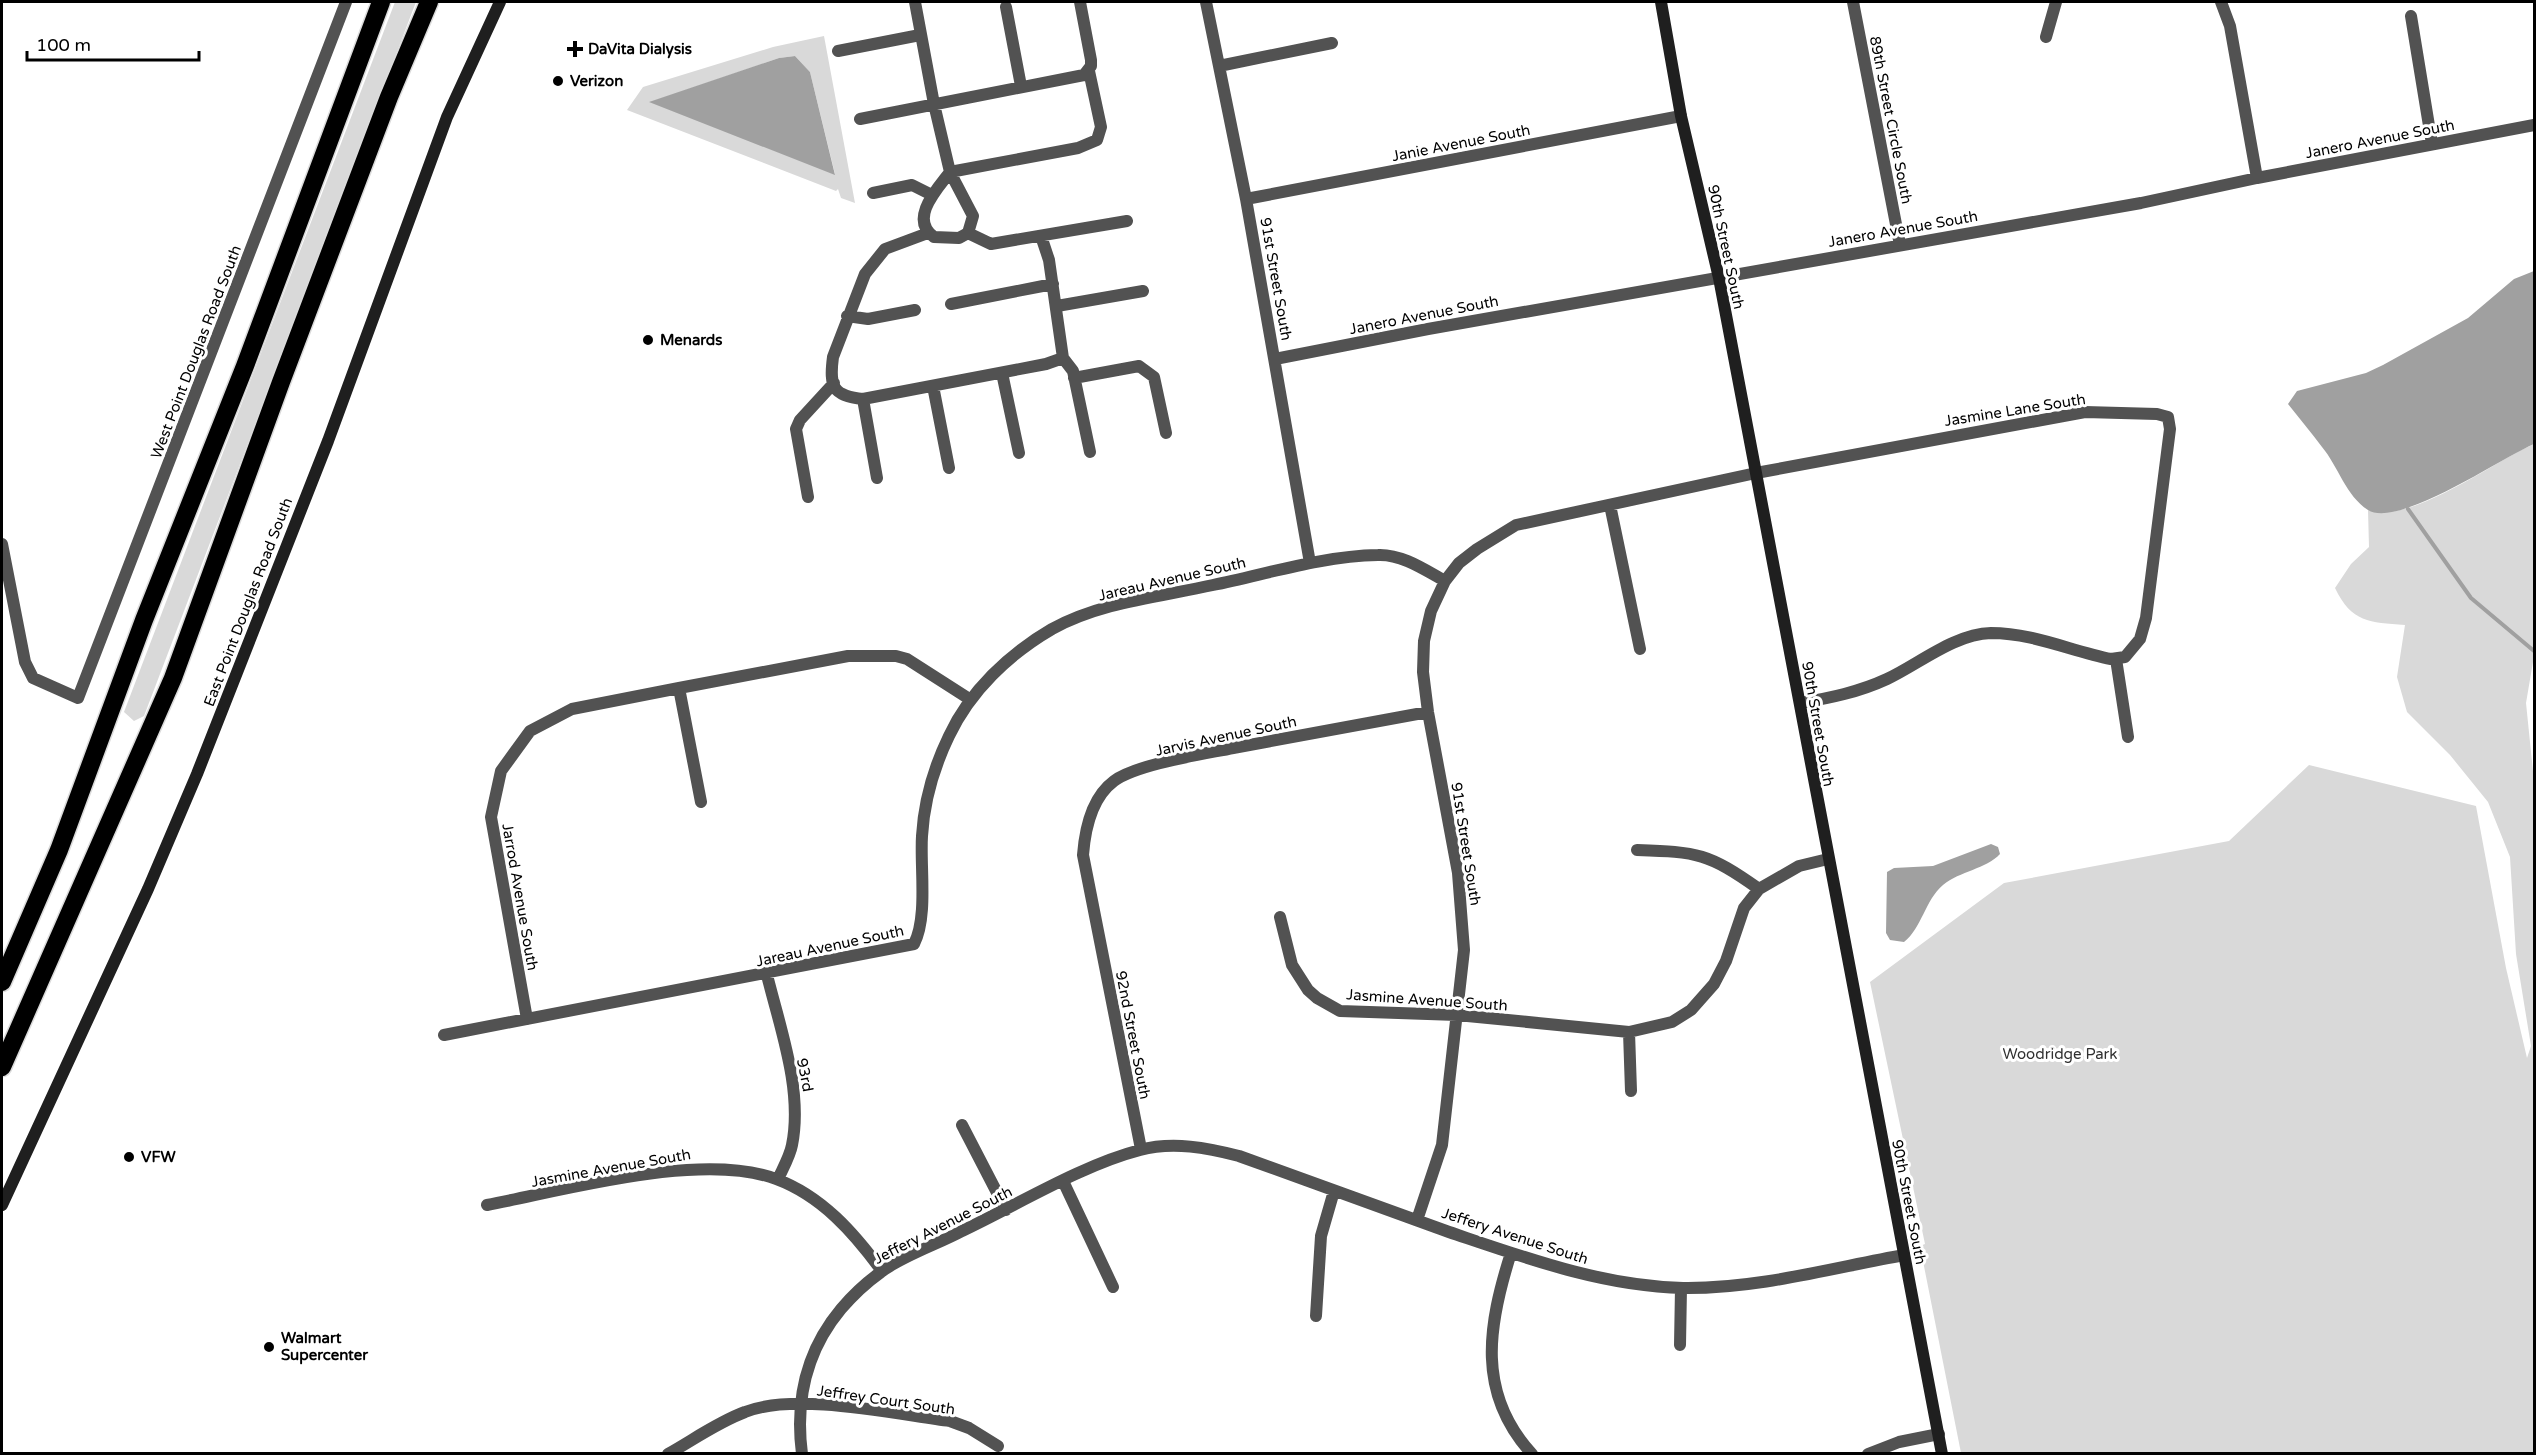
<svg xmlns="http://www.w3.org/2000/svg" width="2536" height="1455" viewBox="0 0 2536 1455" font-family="'Varela Round',sans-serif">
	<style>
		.green { fill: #d9d9d9; fill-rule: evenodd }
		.water { fill: #a0a0a0 }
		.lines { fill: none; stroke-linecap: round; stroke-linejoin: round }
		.stream { stroke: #a0a0a0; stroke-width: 4 }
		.highway-casing { stroke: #dbdbdb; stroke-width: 21 }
		.street { stroke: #525252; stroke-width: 12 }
		.secondary { stroke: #1f1f1f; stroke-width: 12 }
		.highway { stroke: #000; stroke-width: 18 }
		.poi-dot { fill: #000; stroke: #fff; stroke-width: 2 }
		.labels { text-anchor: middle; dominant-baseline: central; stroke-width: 6; stroke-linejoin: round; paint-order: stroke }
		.poi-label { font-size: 15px; font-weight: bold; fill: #000; stroke: #fff; text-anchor: start }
		.street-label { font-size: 15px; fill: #000; stroke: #fff }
		.park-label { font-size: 15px; fill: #303030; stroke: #fff }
	</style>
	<rect width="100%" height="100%" fill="#fff"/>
	<path class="green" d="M395 2H416L144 716 134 721 124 712Z
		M824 36 855 203 841 198 838 189 836 191 627 110 643 87 773 47ZM795 56 810 72 835 174 651 102 779 58Z
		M2534 444V656L2526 703 2534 781V1453H1961L1920 1246 1925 1244 1870 982 2004 883 2229 841 2309 765 2476 806 2506 968 2527 1058 2531 1046 2516 954 2510 857 2488 802 2450 755 2407 712 2397 677 2405 625C2369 622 2352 623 2335 588L2351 564 2369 547 2368 510C2411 525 2492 462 2534 444Z"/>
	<path class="water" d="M795 56 810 72 835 175 649 102 779 58Z
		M2534 271V444C2501 458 2398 529 2368 510 2346 496 2338 466 2322 447 2311 432 2299 418 2288 404L2297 391 2366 373 2383 365 2468 318 2514 279Z
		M1991 844 1998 847 2000 854C1986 869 1960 871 1943 885 1925 900 1922 928 1904 942L1890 940 1886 933 1887 872 1894 868 1933 866Z"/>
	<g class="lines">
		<path class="stream" d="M2408 509 2471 598 2534 651"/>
		<defs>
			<path id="highway" d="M2 982 59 850 144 620 245 366 381 2
				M2 1067 173 678 281 382 389 97 429 2"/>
		</defs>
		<use href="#highway" class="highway-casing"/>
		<path class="street" d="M915 2 934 104 950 172 973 216 968 233 959 238 934 237C908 219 938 188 950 172L1078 148 1097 140 1101 127 1089 71
			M1206 2 1246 199 1310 563
			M1853 2 1900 245
			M2221 2 2230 26 2257 178
			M1006 7 1021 86
			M2411 16 2432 144
			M2046 37 2056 2
			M838 51 920 35
			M1219 66 1332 43
			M860 119 1084 75 1091 66V60L1080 2
			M873 193 912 185 932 195
			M1246 199 1681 116
			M928 233 885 249 865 274 833 357C829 387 833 396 863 399L1046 364 1063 358
			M968 233 991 244 1127 221
			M1041 236 1049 260 1063 358 1073 371 1090 452
			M951 304 1053 284
			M1057 306 1143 291
			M847 316 868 319 915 310
			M1275 359 1428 329 2141 203 2257 178 2534 125
			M1002 373 1019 453
			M1074 378 1139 366 1154 377 1166 433
			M933 386 949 468
			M863 399 877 478
			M808 497 796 429 800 420 834 383
			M1610 505 1640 649
			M2 544 25 662 33 678 78 698 346 2
			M2116 659 2128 737
			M679 688 701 802
			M1637 850C1698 852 1708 853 1759 889
			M1280 917 1292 965 1308 990 1317 998 1340 1011 1457 1015 1629 1032 1672 1022 1691 1010 1714 984 1726 961 1744 908 1759 889 1799 866 1828 859
			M767 975C780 1028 803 1090 792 1145 790 1156 783 1168 778 1179
			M527 1019 491 817 501 771 530 731 572 709 679 688 848 656H896L907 659 971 700
			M1629 1032 1631 1091
			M444 1035 914 944C928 917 920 867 922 836 924 802 934 767 949 736 970 691 1009 654 1052 629 1101 602 1159 597 1213 585 1267 574 1322 556 1378 555 1402 554 1425 570 1445 581
			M962 1125 1006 1210
			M1141 1149 1083 855C1085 829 1091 798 1114 781 1137 764 1204 754 1233 748 1298 736 1363 724 1428 712
			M1063 1181 1113 1287
			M487 1205C566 1190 702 1151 776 1179 822 1196 854 1233 882 1271
			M1417 1220 1442 1145 1464 950 1458 873 1428 712 1423 672 1424 641 1431 611 1445 581 1459 563 1477 549 1516 525 1756 473 2085 412 2157 414 2168 417 2170 429 2146 618 2140 639 2125 657 2111 659C2071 651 2033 633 1991 633 1954 634 1919 664 1887 679 1859 692 1830 698 1800 703
			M1511 1253C1488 1325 1476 1393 1532 1454
			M1316 1316 1321 1236 1334 1191
			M1680 1345 1681 1288
			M668 1454C693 1440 718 1422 745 1412 795 1392 895 1414 950 1421L969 1428 998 1446
			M802 1454C795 1400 806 1351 841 1309 852 1296 867 1282 881 1272 902 1256 938 1244 962 1231 1017 1205 1082 1165 1140 1150 1173 1141 1208 1148 1239 1156 1309 1182 1379 1207 1449 1232 1526 1258 1602 1286 1683 1288 1757 1289 1832 1268 1904 1255
			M1868 1454 1899 1442 1939 1434"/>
		<path class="secondary" d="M1661 2 1681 116 1719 278 1942 1454
			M2 1205 148 889 197 774 328 441 447 117 500 2"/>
		<use href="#highway" class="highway"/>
	</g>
	<g class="poi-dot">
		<path d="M572 40h6v6h6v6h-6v6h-6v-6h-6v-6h6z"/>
		<circle cx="558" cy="81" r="6"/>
		<circle cx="648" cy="340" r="6"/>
		<circle cx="129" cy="1157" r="6"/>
		<circle cx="269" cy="1347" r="6"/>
	</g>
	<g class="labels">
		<g class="poi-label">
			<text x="588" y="49">DaVita Dialysis</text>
			<text x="570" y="81">Verizon</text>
			<text x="660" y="340">Menards</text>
			<text x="141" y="1157">VFW</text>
			<text x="281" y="1338">Walmart<tspan x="281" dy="17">Supercenter</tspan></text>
		</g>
		<g class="street-label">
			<text transform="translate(1891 120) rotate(79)">89th Street Circle South</text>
			<text transform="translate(2380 139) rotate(-11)">Janero Avenue South</text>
			<text transform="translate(1461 143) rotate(-11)">Janie Avenue South</text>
			<text transform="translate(1903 229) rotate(-10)">Janero Avenue South</text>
			<text transform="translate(1726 247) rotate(78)">90th Street South</text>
			<text transform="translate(1276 279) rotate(80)">91st Street South</text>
			<text transform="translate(1424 315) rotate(-11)">Janero Avenue South</text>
			<text transform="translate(196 352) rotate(-69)">West Point Douglas Road South</text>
			<text transform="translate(2015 410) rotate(-9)">Jasmine Lane South</text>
			<text transform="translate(1172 579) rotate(-13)">Jareau Avenue South</text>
			<text transform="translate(248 602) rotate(-69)">East Point Douglas Road South</text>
			<text transform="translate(1818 724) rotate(80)">90th Street South</text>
			<text transform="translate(1226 736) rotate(-12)">Jarvis Avenue South</text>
			<text transform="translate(1466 844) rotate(81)">91st Street South</text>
			<text transform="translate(520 897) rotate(80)">Jarrod Avenue South</text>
			<text transform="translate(830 946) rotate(-12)">Jareau Avenue South</text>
			<text transform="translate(1427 1000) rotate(4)">Jasmine Avenue South</text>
			<text transform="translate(1133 1035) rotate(79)">92nd Street South</text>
			<text transform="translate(805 1075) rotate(79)">93rd</text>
			<text transform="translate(611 1168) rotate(-10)">Jasmine Avenue South</text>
			<text transform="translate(1909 1202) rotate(79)">90th Street South</text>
			<text transform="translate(943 1225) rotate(-27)">Jeffery Avenue South</text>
			<text transform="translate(1515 1236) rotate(18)">Jeffery Avenue South</text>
			<text transform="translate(886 1400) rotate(8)">Jeffrey Court South</text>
		</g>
		<g class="park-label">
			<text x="2060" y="1054">Woodridge Park</text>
		</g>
	</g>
	<rect width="2536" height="1455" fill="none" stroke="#000000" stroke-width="6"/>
	<path d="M27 51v9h172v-9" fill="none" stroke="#000000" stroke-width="3"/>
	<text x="36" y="51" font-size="18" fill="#000000" stroke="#ffffff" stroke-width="4.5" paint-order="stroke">100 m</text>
</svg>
